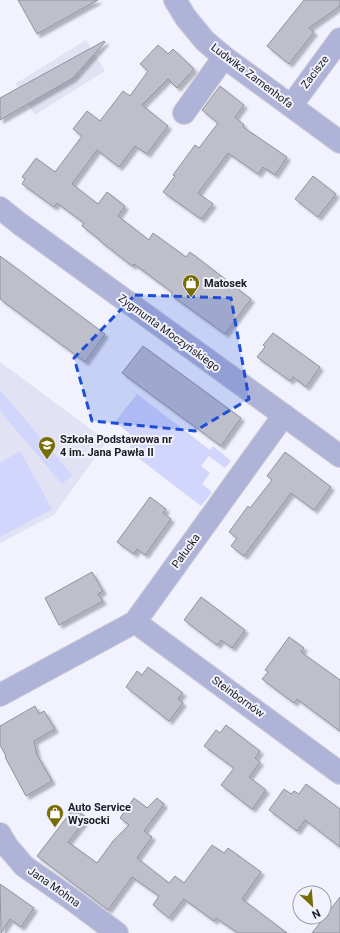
<svg xmlns="http://www.w3.org/2000/svg" width="340" height="933" viewBox="0 0 340 933" font-family="Roboto,sans-serif">
	<style>
		.built { fill: #e1e3f4 }
		.green { fill: #d2d5fc }
		.building { fill: #bebfca; stroke: #91929c; filter: url(#shadow) }
		.lines { fill: none; stroke-linecap: round; stroke-linejoin: round }
		.minor-casing { stroke: #cfd0db; stroke-width: 24 }
		.minor { stroke: #b0b3d8; stroke-width: 22 }
		.marked { fill: #1d4ed8; fill-opacity: 0.2; stroke: #1d4ed8; stroke-width: 3; stroke-dasharray: 8 5; stroke-linejoin: round }
		.labels { text-anchor: middle; dominant-baseline: central; stroke-width: 4; stroke-linejoin: round; paint-order: stroke }
		.street-label { font-size: 11px; fill: #1c1d21; stroke: #f1f2fe }
		.poi-label { font-size: 11px; font-weight: bold; fill: #1c1d21; stroke: #f1f2fe; text-anchor: start }
	</style>
	<defs>
		<filter id="shadow"><feDropShadow dx="3.5" dy="3.5" stdDeviation="1" flood-color="#0004"/></filter>
	</defs>
	<rect width="100%" height="100%" fill="#f1f2fe"/>
	<path class="built" d="M86 40 105 71 35 115 15 84Z
		M0 362 107 441 54 515 0 543Z"/>
	<path class="green" d="M0 390 72 475 62 484 0 411Z
		M137 394 210 450 213 446 231 461 225 468 209 456 201 466 210 473 202 484 212 492 201 506 128 450 136 439 115 422Z
		M20 451 52 509 0 537V463Z"/>
	<path class="building" d="M18 0H98L37 34Z
		M304 0H340V6L309 28 314 32 289 64 267 46Z
		M104 41 105 42 73 78 0 120V98Z
		M158 45 168 54 173 49 194 69 177 88 168 79 142 105 168 126 147 154 135 146 119 167 97 150 72 184 98 204 107 192 125 206 118 216 149 240 153 233 186 257 190 252 251 299 225 334 171 295 173 293 134 264 132 266 100 241V240L82 226 84 223 57 203 54 207 22 184 25 179 22 177 36 158 55 172 82 136 73 129 87 111 100 121 123 91 130 96 148 71 140 64Z
		M220 86 244 105 235 117 244 125 243 127 287 157 275 175 263 167 258 174 228 153 198 193 213 204 201 219 163 192 175 176 173 175 195 145 199 148 218 123 202 110Z
		M313 176 336 194 318 217 295 199Z
		M0 256 105 334 85 362 0 299Z
		M273 333 320 367 306 387 293 377 290 381 257 357 265 347 263 345Z
		M143 346 241 418 221 446 122 373Z
		M285 452 331 487 314 510 291 493 244 556 231 546 237 538 229 532 248 506 250 508 272 480 267 476Z
		M150 497 166 509 163 513 171 519 145 555 137 549 134 554 117 542Z
		M92 572 103 591 98 594 103 601 59 625 45 598Z
		M201 597 245 630 232 648 221 640 217 645 184 620Z
		M289 637 304 648 301 652 340 680V731L297 699 294 703 262 679 268 672 265 670Z
		M148 667 183 693 178 699 183 703 169 721 126 687 137 671 142 675Z
		M35 706 39 714 44 711 55 729 34 741 37 755 52 781 26 796 5 757 6 756 0 745V726Z
		M226 725 260 751 255 758 260 762 249 777 266 790 252 809 221 785 234 768 204 746 216 730 220 733Z
		M306 784 340 809V847L305 820 297 831 269 810 284 789 291 794 294 791 299 794Z
		M134 798 147 808 157 798 164 804 144 831 152 837 137 858 169 883 175 876 184 883 212 845 224 853 228 848 261 872 242 899 287 933H238L216 918 214 921 184 899 169 918 153 905 159 896 132 877 108 910 37 856 74 808 87 818 68 842 97 863 113 841 129 825 120 818Z
		M0 884 34 908 21 927 10 919 1 933Z
		M340 897V933H312Z"/>
	<g class="lines">
		<defs>
			<path id="minor" d="M175 0 186 18 205 41 224 57 340 142
				M291 106 340 39
				M184 113 224 57
				M0 208 20 224 340 456
				M135 622 340 773
				M0 695 135 622 284 415
				M0 834 7 846 24 866 70 898 117 933"/>
		</defs>
		<use href="#minor" class="minor-casing"/>
		<use href="#minor" class="minor"/>
	</g>
	<path class="marked" d="M135 295 231 298 249 399 195 431 92 421 74 358Z"/>
	<defs>
		<symbol id="shop-pin" viewBox="-11 -11 22 30"><path d="M0 17L-7.5 6A9.5 9.5 0 1 1 7.5 6Z" fill="#786c07" stroke="#f1f2fe"/><path d="M-5-2.5h2.3a2.7 3.5 0 0 1 5.4 0H5L5.5 6h-11ZM-1.5-2.5h3a1.5 2.3 0 0 0-3 0Z" fill="#fff"/></symbol>
		<symbol id="school-pin" viewBox="-11 -11 22 30"><path d="M0 17L-7.5 6A9.5 9.5 0 1 1 7.5 6Z" fill="#786c07" stroke="#f1f2fe"/><path d="M0-5L7-2L0 1L-7-2ZM-4 1L0 2.5L4 1V4Q0 6-4 4Z" fill="#fff"/></symbol>
	</defs>
	<g fill-rule="evenodd">
		<use href="#shop-pin" x="181" y="273" width="20" height="27"/>
		<use href="#school-pin" x="37" y="435" width="20" height="27"/>
		<use href="#shop-pin" x="45" y="803" width="20" height="27"/>
	</g>
	<g class="labels">
		<g class="street-label">
			<text transform="translate(315 72) rotate(-53)">Zacisze</text>
			<text transform="translate(252 76) rotate(37)">Ludwika Zamenhofa</text>
			<text transform="translate(169 333) rotate(36)">Zygmunta Moczyńskiego</text>
			<text transform="translate(186 551) rotate(-54)">Pałucka</text>
			<text transform="translate(238 697) rotate(36)">Steinbornów</text>
			<text transform="translate(54 887) rotate(35)">Jana Mohna</text>
		</g>
		<g class="poi-label">
			<text x="204" y="283">Matosek</text>
			<text x="60" y="439">Szkoła Podstawowa nr<tspan x="60" dy="13">4 im. Jana Pawła II</tspan></text>
			<text x="68" y="807">Auto Service<tspan x="68" dy="13">Wysocki</tspan></text>
		</g>
	</g>
	<g transform="translate(312 905) rotate(154)"><circle r="19" fill="#f1f2fe" stroke="#9c9da6"/>
	<path d="M0-3L7 15L0 10L-7 15Z" fill="#786c07"/>
	<text y="-6" font-size="11" font-weight="bold" text-anchor="middle" fill="#1c1d21">N</text>
	</g>
</svg>
